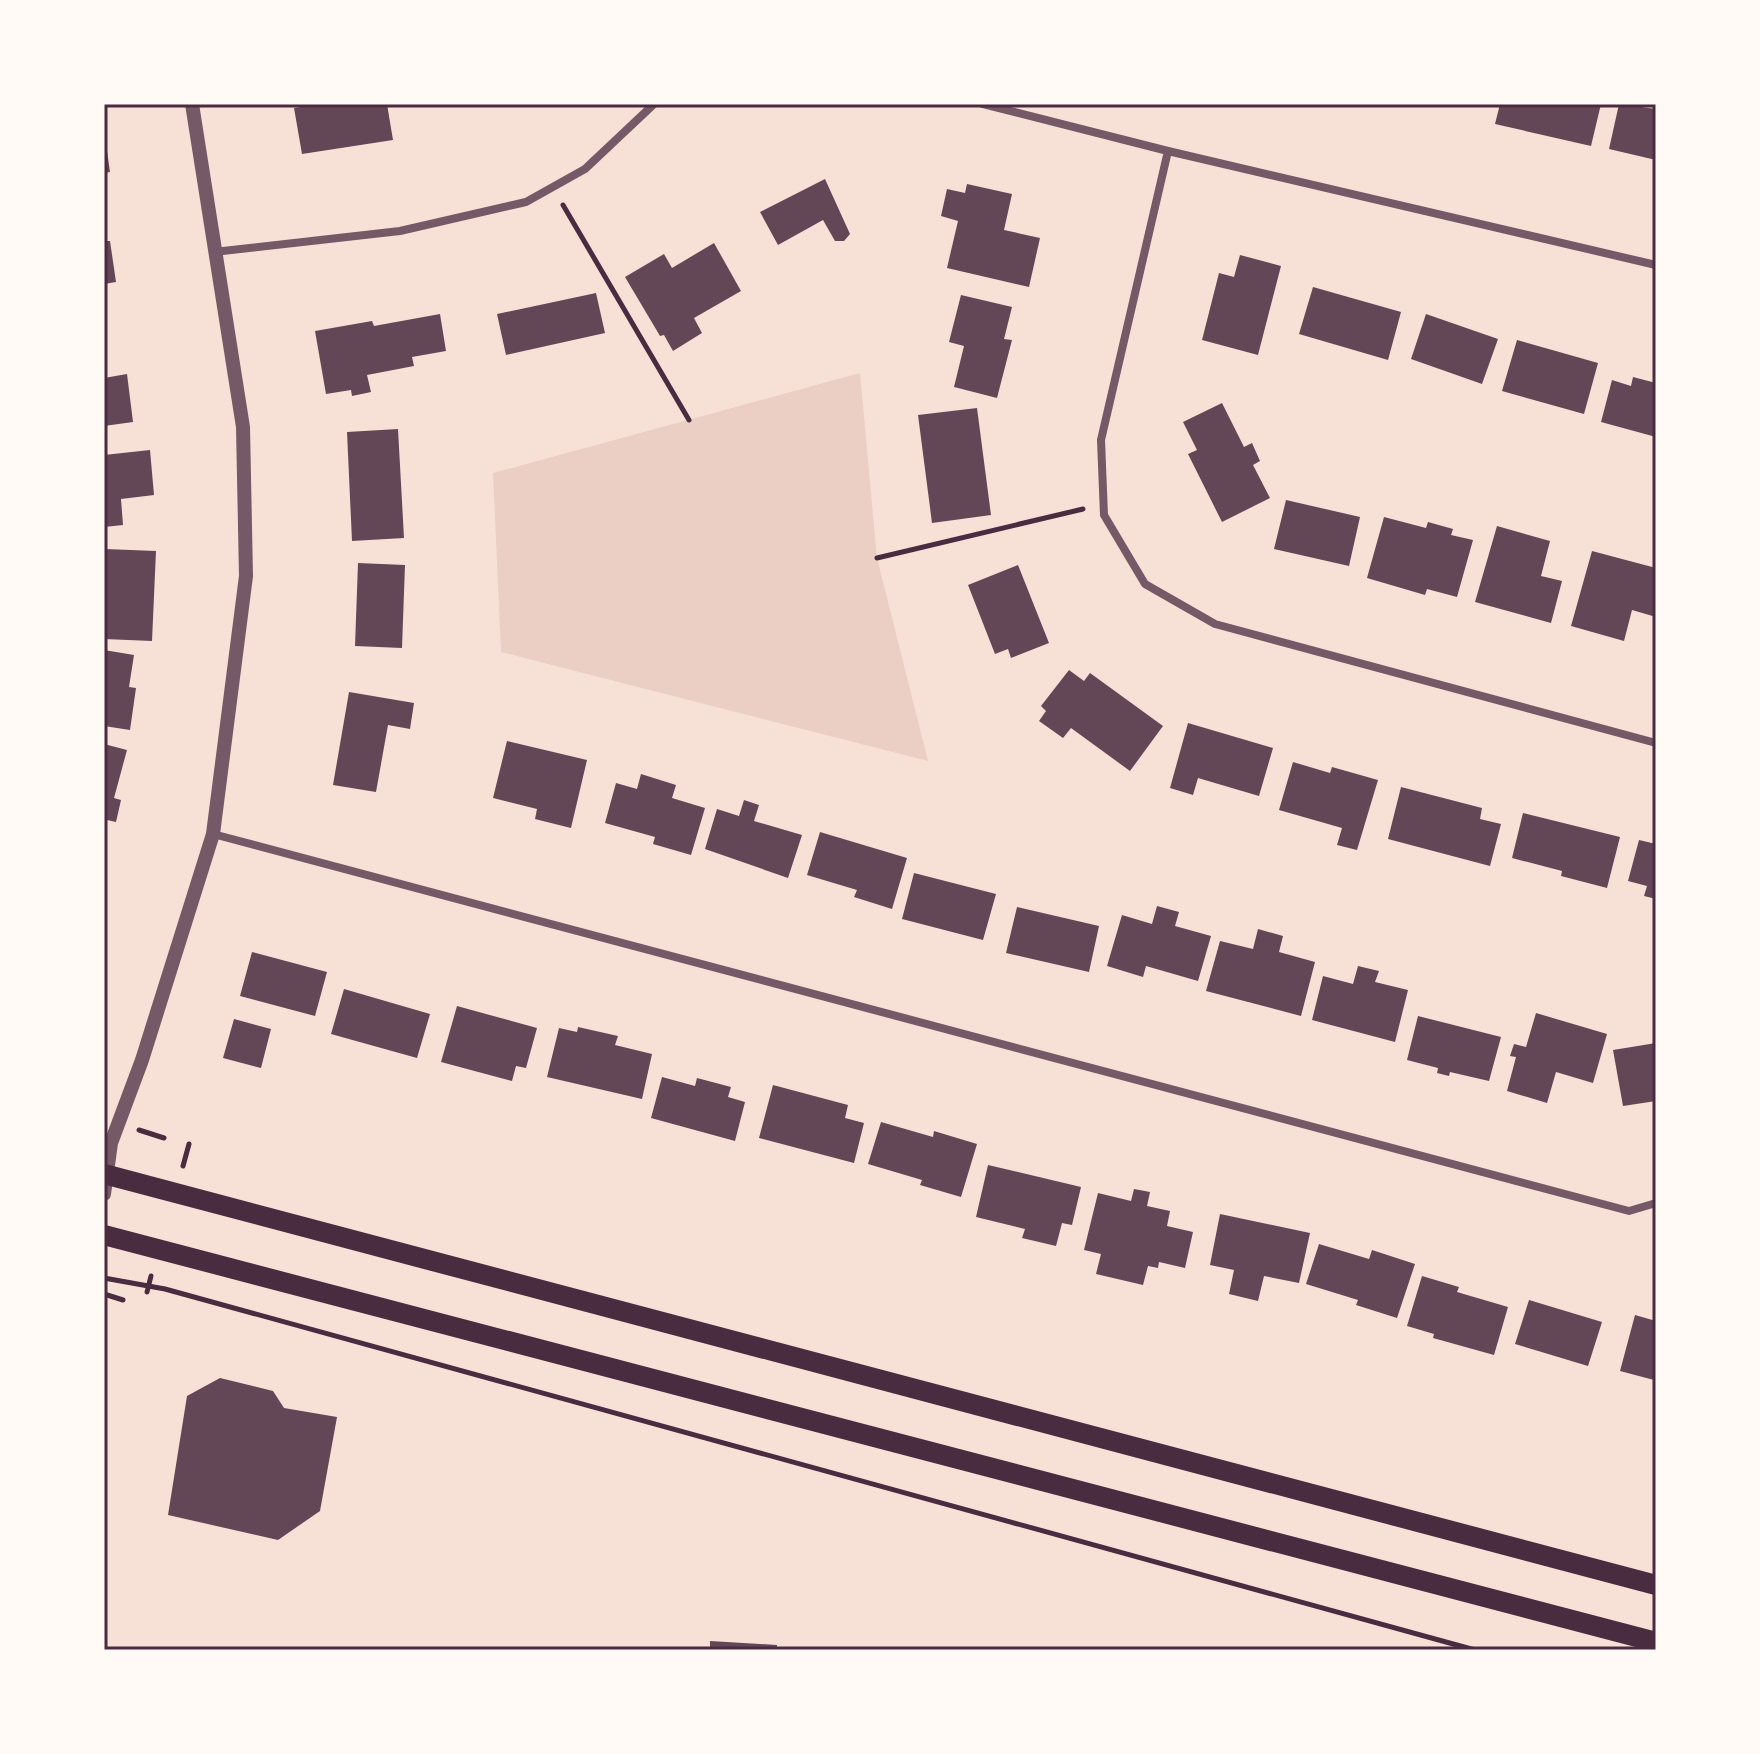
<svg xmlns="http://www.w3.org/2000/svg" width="1760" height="1754" viewBox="0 0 1760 1754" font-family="'Archivo Narrow',sans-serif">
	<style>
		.green { fill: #ebcfc5 }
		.building { fill: #644757 }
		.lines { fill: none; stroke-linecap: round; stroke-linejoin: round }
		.path { stroke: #4a2c40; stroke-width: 5 }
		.minor { stroke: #755966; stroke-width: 8 }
		.tertiary { stroke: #755966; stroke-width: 14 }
		.primary { stroke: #4a2c40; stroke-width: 20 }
		.neatline { fill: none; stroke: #4a2c40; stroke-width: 3 }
	</style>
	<rect width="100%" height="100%" fill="#f7e1d7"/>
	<path class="green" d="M860 373 877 558 928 761 501 652 493 473Z"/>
	<path class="building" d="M321 104H387L393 140 302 154 294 108Z
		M1500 104H1601L1591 146 1495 124Z
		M1619 104 1656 109V160L1609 149Z
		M106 144 110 172 104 173V145Z
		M825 179 850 234 844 241H835L823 220 778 245 760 212Z
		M967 184 1012 194 1004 230 1040 238 1029 287 947 268 958 221 941 216 947 189 965 193Z
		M104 241H110L116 282 104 284Z
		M714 243 741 291 694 318 702 333 673 351 664 335 660 336 625 277 664 254 672 268Z
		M1240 255 1281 266 1258 355 1202 340 1219 273 1234 277Z
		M1313 287 1401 312 1388 360 1299 334Z
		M596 293 605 333 506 355 497 314Z
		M961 295 1012 307 1004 339 1012 340 997 398 954 387 964 346 949 342Z
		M440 314 446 351 412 357 414 366 367 375 371 392 352 396 351 390 326 394 315 331 372 321 374 326Z
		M1426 314 1498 339 1482 384 1411 359Z
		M1517 340 1598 363 1584 414 1502 391Z
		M127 374 133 422 104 426V378Z
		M1633 377 1656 383V437L1601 422 1612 380 1631 386Z
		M1222 403 1244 447 1252 443 1260 461 1253 465 1270 498 1222 522 1188 454 1197 450 1183 422Z
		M977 408 991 515 932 523 918 415Z
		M398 429 404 538 352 541 347 432Z
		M150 450 154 495 121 499 123 525 104 527V455Z
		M1286 500 1360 517 1349 566 1274 549Z
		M1384 517 1426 528 1428 522 1453 529 1451 535 1473 540 1457 597 1427 589 1425 595 1367 578Z
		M1497 526 1550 541 1541 576 1562 581 1551 623 1475 602Z
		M105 549 156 551 152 641 104 639Z
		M1592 551 1656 568V617L1632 610 1624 641 1571 626Z
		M358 563 405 565 402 648 355 646Z
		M1018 565 1049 643 1011 658 1008 649 995 654 968 585Z
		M104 650 134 655 129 687 136 688 130 730 104 726Z
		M1069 670 1084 681 1090 673 1163 726 1130 771 1071 728 1063 738 1039 721 1046 711 1041 706Z
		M349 692 414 703 410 729 388 725 376 792 333 785Z
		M1188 723 1273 748 1259 796 1198 778 1193 795 1170 788Z
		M507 741 587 760 571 828 535 819 537 809 493 798Z
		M104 744 127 750 114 798 121 800 116 822 107 820 105 826Z
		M1293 762 1330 773 1332 767 1378 780 1357 850 1337 845 1342 828 1279 810Z
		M641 774 676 785 672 798 705 808 691 855 653 844 655 837 605 823 616 783 637 789Z
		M1401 787 1482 808 1480 819 1501 824 1490 866 1388 839Z
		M744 800 759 805 754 821 802 835 788 878 705 849 717 809 739 816Z
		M1523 813 1620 837 1607 888 1561 876 1562 871 1512 858Z
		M820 832 907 858 892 909 854 897 857 890 807 875Z
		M1639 840 1656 844V899L1644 896 1647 886 1628 881Z
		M914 873 996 894 983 940 902 919Z
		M1157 906 1179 912 1175 926 1211 936 1198 981 1146 966 1143 977 1107 966 1122 915 1152 924Z
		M1017 907 1099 926 1089 972 1006 953Z
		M1258 929 1283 936 1279 952 1315 962 1301 1016 1206 991 1220 941 1253 949Z
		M252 952 327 972 315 1016 240 996Z
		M1358 966 1379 971 1375 982 1408 990 1395 1042 1312 1020 1323 976 1353 984Z
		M344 989 430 1014 417 1058 331 1034Z
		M457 1006 537 1028 526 1068 516 1066 512 1081 441 1062Z
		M1536 1013 1607 1034 1593 1083 1556 1072 1547 1103 1507 1091 1516 1057 1510 1056 1514 1044 1526 1047Z
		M1418 1016 1501 1037 1489 1081 1450 1072 1449 1076 1437 1073 1438 1068 1407 1060Z
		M234 1019 271 1029 261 1068 223 1058Z
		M578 1027 618 1036 615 1045 652 1054 642 1099 547 1077 559 1028 577 1032Z
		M1656 1043V1101L1623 1106 1613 1050Z
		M662 1077 695 1086 697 1078 731 1087 728 1097 745 1102 735 1141 651 1118Z
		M773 1085 848 1105 845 1118 864 1123 854 1163 759 1138Z
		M881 1122 933 1137 934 1131 977 1144 961 1197 920 1185 922 1180 868 1164Z
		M988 1165 1081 1187 1072 1225 1062 1223 1056 1246 1022 1238 1025 1229 976 1217Z
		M1134 1189 1150 1192 1147 1206 1170 1211 1167 1226 1193 1232 1185 1268 1159 1262 1158 1268 1148 1266 1143 1285 1096 1274 1101 1254 1084 1250 1098 1193 1131 1201Z
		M1220 1214 1310 1233 1299 1283 1264 1276 1258 1301 1229 1294 1234 1270 1210 1265Z
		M1319 1244 1369 1259 1372 1250 1415 1264 1397 1318 1356 1305 1358 1300 1306 1284Z
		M1422 1276 1459 1287 1457 1292 1508 1307 1494 1355 1433 1338 1434 1334 1407 1326Z
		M1529 1300 1602 1322 1588 1366 1515 1344Z
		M1635 1315 1656 1321V1385L1654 1380 1620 1371Z
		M220 1378 273 1391 284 1408 337 1417 320 1511 278 1540 168 1515 187 1396Z
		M710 1641 777 1645V1650H710Z"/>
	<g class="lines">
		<path class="path" d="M563 205 689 420
			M877 558 1083 509
			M139 1130 164 1138
			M183 1166 189 1144
			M104 1278 165 1289 1475 1650
			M147 1292 151 1276
			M104 1294 123 1300"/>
		<path class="minor" d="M983 104 1168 151 1656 265
			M1168 151 1101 440 1104 515 1145 584 1215 624 1656 743
			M214 252 400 231 526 202 585 169 654 104
			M213 834 1629 1211 1656 1203"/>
		<path class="tertiary" d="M104 1194 111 1143 142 1060 213 834 246 576 243 427 192 104"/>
		<path class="primary" d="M104 1174 1656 1585
			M104 1235 1656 1642"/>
	</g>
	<rect width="1760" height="1754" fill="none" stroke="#fffaf5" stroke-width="212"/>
	<rect x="106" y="106" width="1548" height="1542" class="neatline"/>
</svg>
